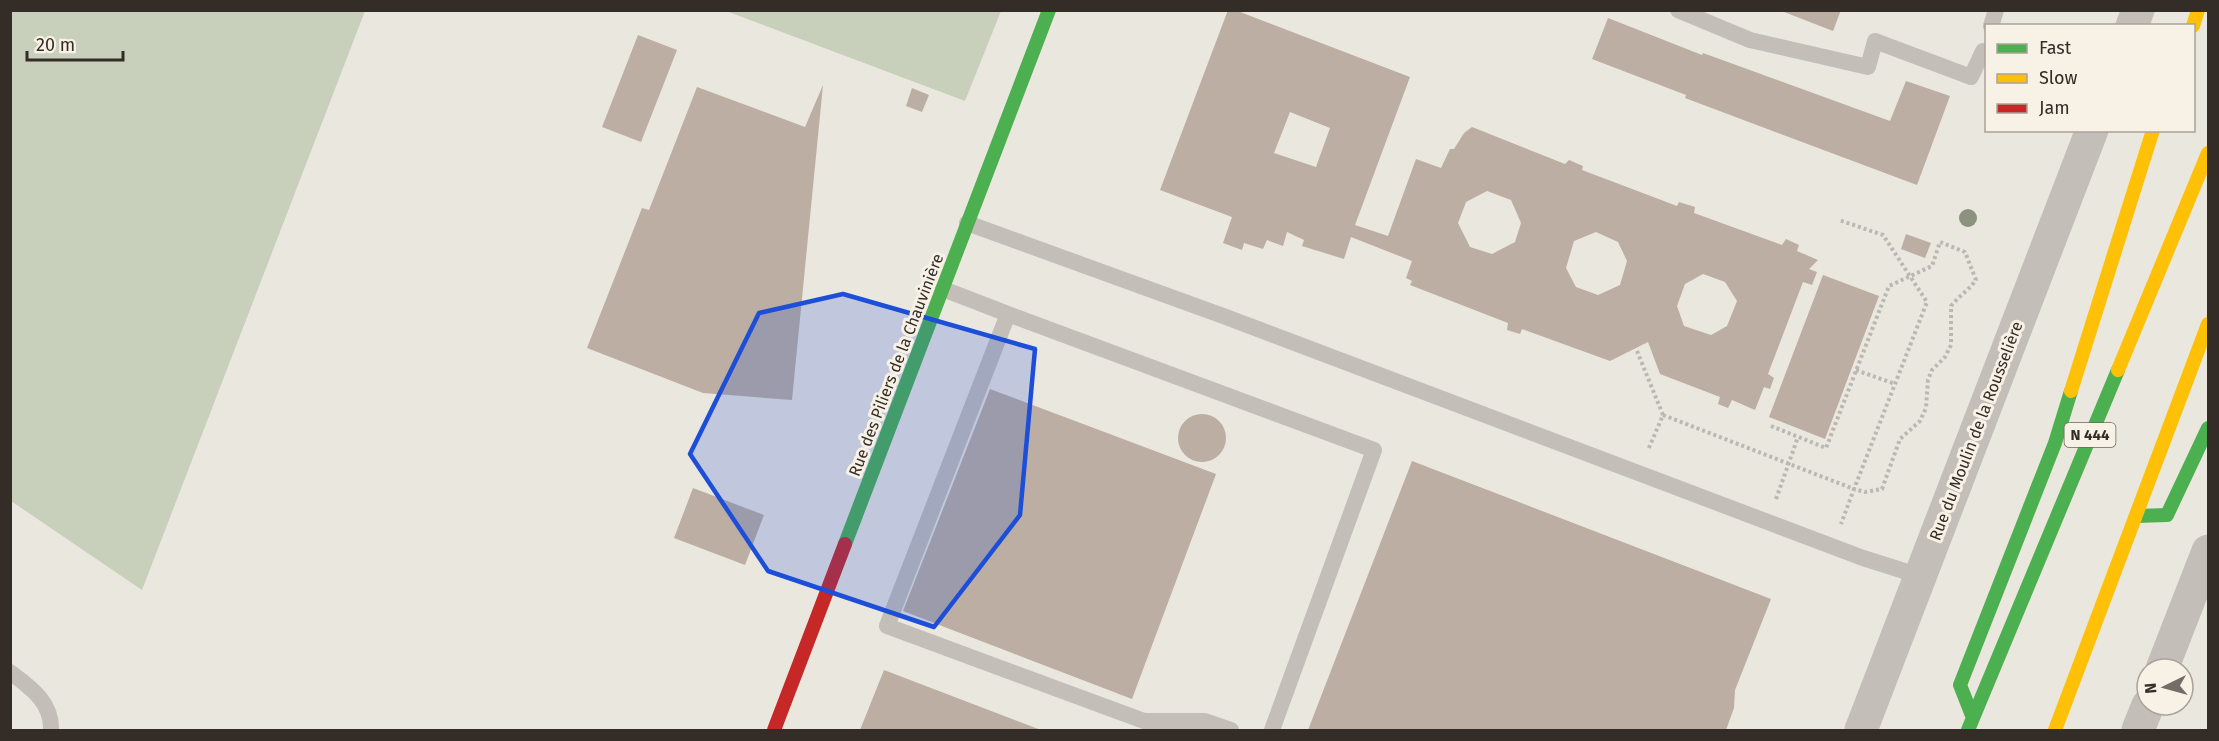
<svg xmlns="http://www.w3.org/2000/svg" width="2219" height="741" viewBox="0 0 2219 741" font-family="'Fira Sans',sans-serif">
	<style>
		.green { fill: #c8cfba }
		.building { fill: #bcaea2; fill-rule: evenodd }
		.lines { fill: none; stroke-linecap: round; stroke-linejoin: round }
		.path { stroke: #bcb7b1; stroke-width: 4; stroke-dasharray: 3 3; stroke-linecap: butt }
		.lane { stroke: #c3beb8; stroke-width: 16 }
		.street { stroke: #c3beb8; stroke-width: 33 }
		.fast { stroke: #4caf50; stroke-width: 14 }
		.slow { stroke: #ffc107; stroke-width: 14 }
		.jam { stroke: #c62828; stroke-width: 14 }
		.tree { fill: #8b937e }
		.marked { fill: #1d4ed8; fill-opacity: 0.2; stroke: #1d4ed8; stroke-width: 4.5; stroke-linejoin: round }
		.labels { text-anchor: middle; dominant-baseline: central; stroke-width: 6; stroke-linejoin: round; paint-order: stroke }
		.shield { fill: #f7f1e6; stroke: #6e6760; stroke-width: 1.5 }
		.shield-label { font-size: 15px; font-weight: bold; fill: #332c27 }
		.street-label { font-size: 16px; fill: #332c27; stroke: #f7f1e6 }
	</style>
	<rect width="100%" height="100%" fill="#eae7df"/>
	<path class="green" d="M10 11H365L142 590 11 501Z
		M726 11H1001L965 101Z"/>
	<path class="building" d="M1228 10H1235L1410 77 1355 225 1388 236 1416 159 1441 168 1450 149H1454L1464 133 1472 127 1565 164 1569 160 1583 166 1582 170 1677 206 1679 202 1695 207 1694 213 1782 245 1786 239 1799 245 1797 251 1818 260 1809 269 1817 272 1812 285 1803 282 1768 374 1774 378 1770 389 1764 387 1755 410 1732 400 1728 408 1718 404 1720 397 1660 374 1648 342 1610 361 1522 329 1520 334 1507 330 1508 323 1410 285 1412 281 1406 278 1412 261 1351 237 1344 259 1302 246 1304 240 1287 232 1283 246 1267 240 1263 249 1244 243 1242 250 1223 243 1232 217 1160 190ZM1290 112 1330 128 1316 167 1274 153ZM1487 191 1511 200 1521 223 1515 242 1492 254 1470 247 1458 223 1466 202ZM1596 232 1618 242 1627 261 1620 285 1598 295 1576 287 1566 268 1574 241ZM1703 274 1725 282 1737 301 1727 326 1711 335 1684 326 1677 306 1685 284Z
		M1779 10H1841L1833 31Z
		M1608 18 1702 55 1703 53 1890 121 1906 81 1950 96 1917 185 1685 98 1686 95 1592 59Z
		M638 35 677 50 641 142 602 127Z
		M823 85 792 400 703 393 587 348 642 208 649 210 697 87 805 127Z
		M912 88 929 95 922 112 906 106Z
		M1906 234 1931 243 1925 258 1901 249Z
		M1823 275 1879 296 1825 439 1769 417Z
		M990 389 1216 474 1132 699 903 611Z
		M1178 438a24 24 0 1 1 48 0a24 24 0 1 1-48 0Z
		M1412 461 1771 599 1735 690 1734 708 1726 730H1308Z
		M693 488 764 515 745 565 674 538Z
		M884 670 1041 730H860Z"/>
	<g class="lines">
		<path class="path" d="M1637 351 1663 415 1648 450
			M1856 370 1895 384
			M1663 415 1854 489 1841 524
			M1771 426 1826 448 1889 286 1932 266 1940 242 1965 252 1976 280C1969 290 1959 296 1951 306V345L1945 357 1932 370 1928 380 1926 408 1920 421 1900 439 1882 489 1865 492 1854 489 1927 302 1883 235 1839 220
			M1776 499 1798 437"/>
		<path class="lane" d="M1678 10 1750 40 1868 67 1875 41 1971 77 1983 51
			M1991 26 1996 10
			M967 223 1226 317 1863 558 1920 576
			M943 289 1008 314 887 626 1144 721H1205L1231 730
			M1008 314 1374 450 1272 730
			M10 672C31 688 52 702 51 730"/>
		<path class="street" d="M2132 26 2138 10
			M2162 669 2208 551
			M1861 730 2092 130
			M2138 730 2148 705"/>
		<path class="fast" d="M2136 516 2167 515 2208 428
			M845 544 1049 10
			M1973 718 1960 685 2055 443 2071 391
			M1968 730 2118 370"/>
		<path class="slow" d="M2193 26 2198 10
			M2118 370 2208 153
			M2071 391 2153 130
			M2055 730 2208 324"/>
		<path class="jam" d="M774 730 845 544"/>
	</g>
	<circle class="tree" cx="1968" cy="218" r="9"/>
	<path class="marked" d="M843 294 1035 349 1020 515 934 627 768 571 690 454 759 313Z"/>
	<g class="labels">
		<rect class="shield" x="2064.5" y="423" width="51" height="24" rx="4.5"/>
		<g class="shield-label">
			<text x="2090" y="435">N 444</text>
		</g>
		<g class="street-label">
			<text transform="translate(896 365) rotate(-69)">Rue des Piliers de la Chauvinière</text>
			<text transform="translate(1976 431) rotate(-69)">Rue du Moulin de la Rousselière</text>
		</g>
	</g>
	<rect width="2219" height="741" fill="none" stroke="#332c27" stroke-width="24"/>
	<rect x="1985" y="24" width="210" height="108" fill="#f7f1e6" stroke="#a9a29a" stroke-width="1.5"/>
	<rect x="1997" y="44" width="30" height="9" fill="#4caf50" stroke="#a9a29a" stroke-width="1.5"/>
	<text x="2039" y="54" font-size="18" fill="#332c27">Fast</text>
	<rect x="1997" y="74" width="30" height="9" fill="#ffc107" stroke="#a9a29a" stroke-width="1.5"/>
	<text x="2039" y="84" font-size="18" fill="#332c27">Slow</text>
	<rect x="1997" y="104" width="30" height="9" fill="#c62828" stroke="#a9a29a" stroke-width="1.5"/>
	<text x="2039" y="114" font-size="18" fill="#332c27">Jam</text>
	<g transform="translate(2165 687) rotate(265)"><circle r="28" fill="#f7f1e6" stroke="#a9a29a" stroke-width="1.5"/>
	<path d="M0-4.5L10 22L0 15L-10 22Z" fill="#736d67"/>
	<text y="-9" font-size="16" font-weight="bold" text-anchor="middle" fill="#332c27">N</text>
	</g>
	<path d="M27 51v9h96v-9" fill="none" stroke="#332c27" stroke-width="3"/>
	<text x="36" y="51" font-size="18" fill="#332c27" stroke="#f7f1e6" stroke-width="4.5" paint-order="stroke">20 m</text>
</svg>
